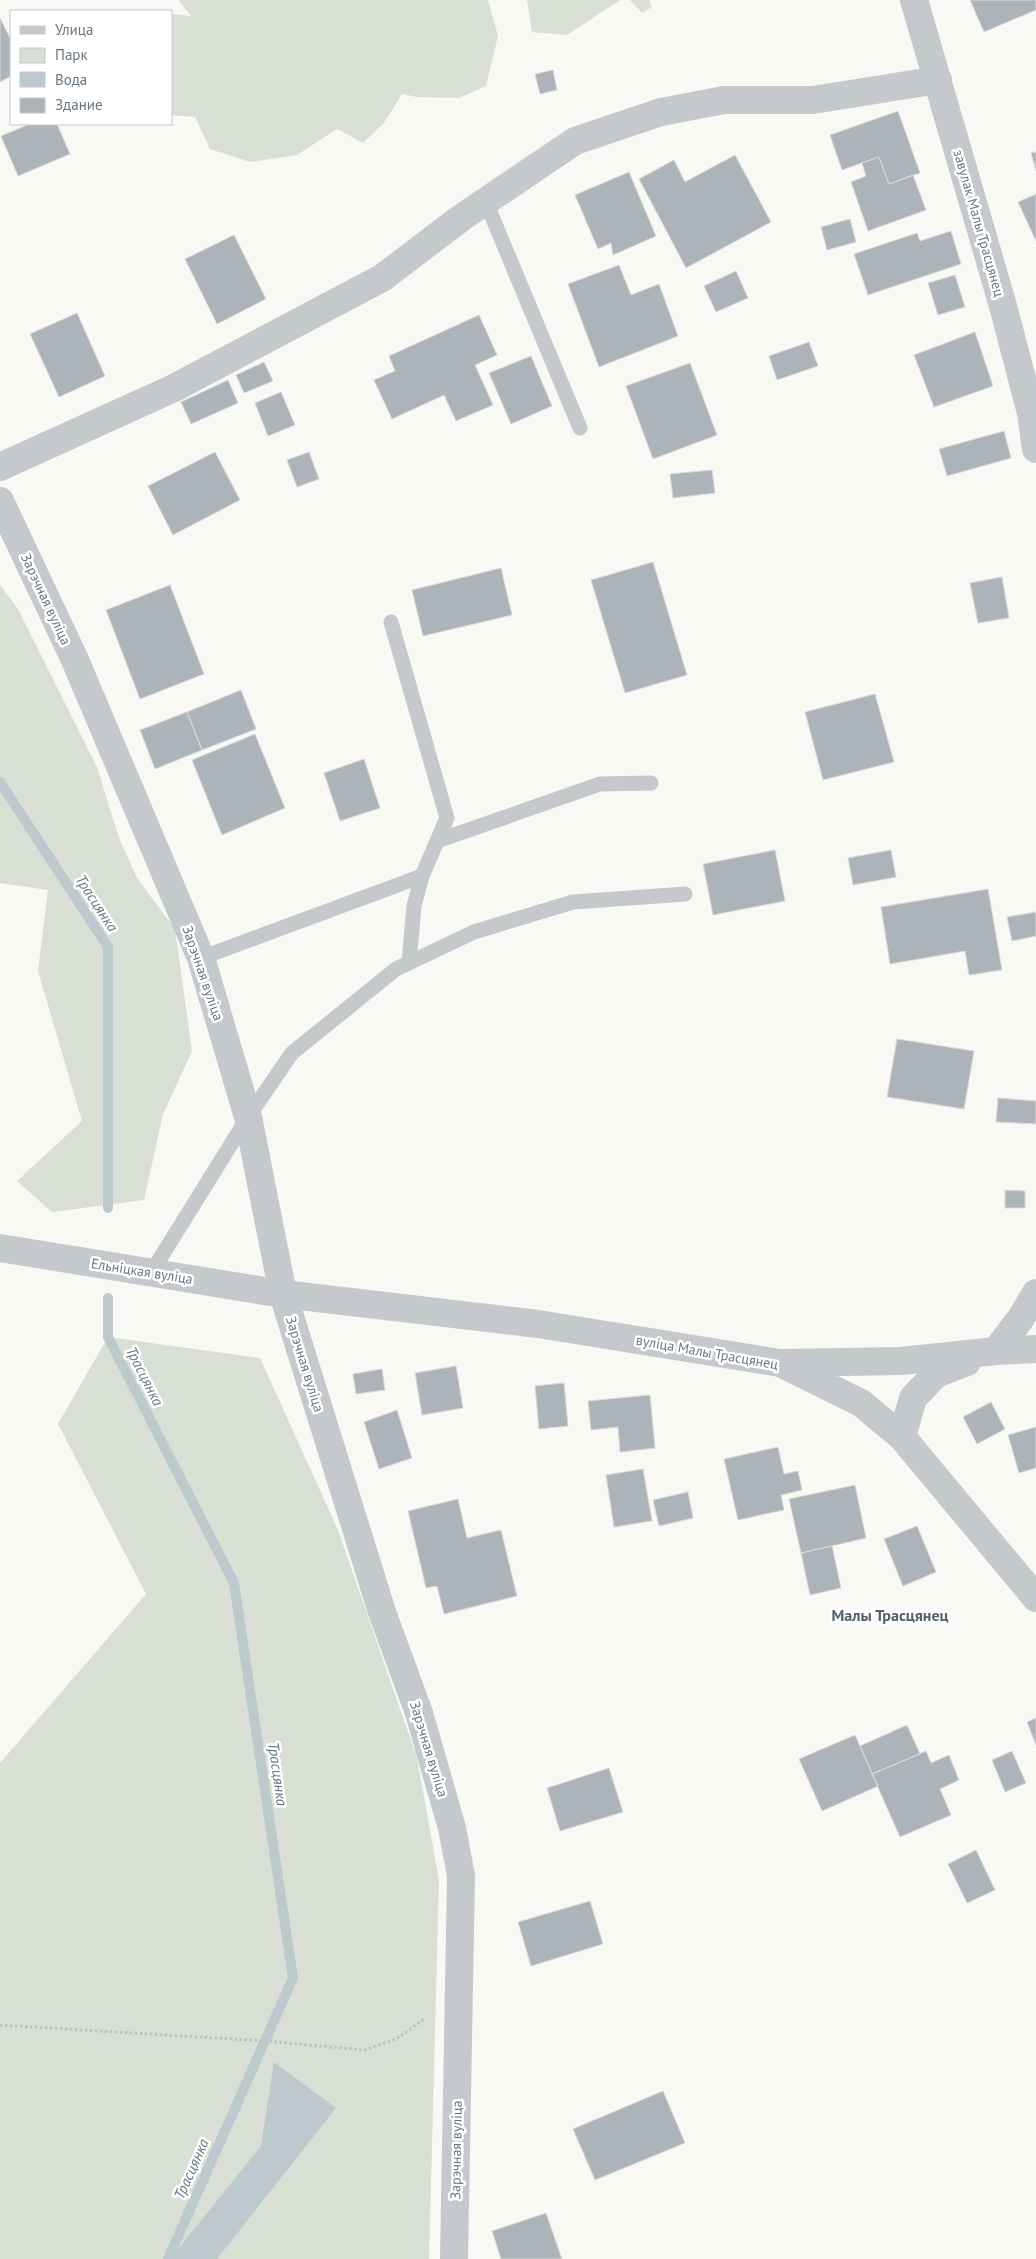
<svg xmlns="http://www.w3.org/2000/svg" width="1036" height="2259" viewBox="0 0 1036 2259" font-family="'PT Sans',sans-serif">
	<style>
		.green { fill: #d9dfd5 }
		.water { fill: #bdc9cd }
		.lines { fill: none; stroke-linecap: round; stroke-linejoin: round }
		.stream { stroke: #bdc9cd; stroke-width: 10 }
		.building { fill: #acb4ba; stroke: #d9d9d7 }
		.path { stroke: #bfc1c3; stroke-width: 3; stroke-dasharray: 2.5 2.5; stroke-linecap: butt }
		.service { stroke: #c5c9cc; stroke-width: 15 }
		.minor { stroke: #c5c9cc; stroke-width: 28 }
		.labels { text-anchor: middle; dominant-baseline: central; stroke-width: 5; stroke-linejoin: round; paint-order: stroke }
		.street-label { font-size: 14px; fill: #667886; stroke: #fff }
		.water-label { font-size: 15px; font-style: italic; fill: #627a82; stroke: #fff }
		.quarter-label { font-size: 16px; font-weight: bold; fill: #54616b; stroke: #fff }
	</style>
	<rect width="100%" height="100%" fill="#f8f8f4"/>
	<path class="green" d="M178 0H488L498 36 486 86 459 98 417 97 402 94 384 123 363 143 337 129 297 155 250 162 210 149 195 117 171 115V14L191 16Z
		M527 0H620L567 35 532 32Z
		M630 0H649L652 7 642 13Z
		M0 585 18 609 97 767 119 838 137 878 175 929 192 1051 163 1114 144 1200 52 1212 17 1181 82 1121 38 971 48 890 0 883Z
		M108 1337 260 1358 338 1530 417 1758 439 1880 429 2259H0V1763L146 1594 58 1424Z"/>
	<path class="water" d="M274 2062 336 2108 217 2259H170L261 2146Z"/>
	<g class="lines">
		<path class="stream" d="M0 782 108 947V1208
			M108 1298V1337L234 1583 293 1978 168 2259"/>
	</g>
	<path class="building" d="M970 0H1036V10L984 32Z
		M0 18 11 40V76L0 82Z
		M553 70 557 90 540 94 535 74Z
		M898 111 920 173 889 184 879 157 842 170 830 135Z
		M30 124H57L70 154 18 176 1 136Z
		M1036 152V171L1031 153Z
		M735 155 771 222 686 268 639 179 674 160 685 182Z
		M879 157 889 184 913 175 926 210 868 231 851 182 866 176 862 163Z
		M629 172 656 236 613 255 611 243 598 249 575 195Z
		M1036 194V241L1018 202Z
		M850 219 856 242 827 250 821 227Z
		M951 231 961 264 868 295 854 254 917 233 920 241Z
		M234 235 266 299 217 324 185 259Z
		M619 265 631 295 659 284 678 336 599 367 568 284Z
		M736 271 748 298 716 312 704 286Z
		M955 275 965 307 938 315 928 283Z
		M77 313 105 376 59 397 30 334Z
		M479 315 497 355 475 365 493 405 456 421 444 395 392 419 374 380 395 371 389 356Z
		M975 332 993 386 934 407 914 355Z
		M809 342 818 366 777 380 769 356Z
		M531 356 552 406 511 424 489 373Z
		M264 362 273 381 244 393 236 375Z
		M690 363 717 435 653 459 626 386Z
		M228 380 238 403 191 424 181 402Z
		M281 392 295 425 268 436 255 403Z
		M1004 431 1011 458 947 476 939 449Z
		M215 452 240 500 173 535 148 486Z
		M309 452 319 479 297 487 287 460Z
		M712 470 715 493 673 498 670 474Z
		M653 562 687 675 625 693 591 580Z
		M501 568 512 615 423 636 412 590Z
		M1002 577 1009 618 978 623 970 583Z
		M170 585 204 674 140 699 106 610Z
		M241 690 256 729 202 750 187 712Z
		M875 694 894 762 823 780 805 712Z
		M187 712 202 750 155 769 140 730Z
		M255 734 285 808 222 835 192 760Z
		M364 759 380 808 340 821 324 773Z
		M775 850 785 901 713 915 703 864Z
		M891 850 896 877 853 885 848 858Z
		M988 889 1002 970 969 975 965 951 890 964 881 907Z
		M1036 912V936L1012 941 1007 917Z
		M897 1039 974 1051 964 1109 887 1097Z
		M998 1098 1036 1101V1124L996 1122Z
		M1005 1190 1025 1191V1208H1005Z
		M456 1366 463 1408 422 1415 415 1373Z
		M382 1369 385 1390 356 1394 353 1374Z
		M564 1383 568 1426 539 1429 535 1386Z
		M650 1395 655 1448 620 1452 618 1427 591 1430 588 1401Z
		M991 1402 1005 1429 977 1444 963 1417Z
		M397 1410 412 1458 379 1469 364 1422Z
		M1036 1427V1468L1019 1473 1008 1435Z
		M778 1447 784 1474 798 1471 802 1490 781 1495 784 1510 738 1520 724 1459Z
		M643 1469 652 1521 614 1527 606 1475Z
		M855 1485 866 1538 801 1553 789 1499Z
		M688 1492 693 1518 659 1526 653 1500Z
		M458 1499 467 1538 501 1530 517 1596 444 1614 437 1586 426 1588 408 1511Z
		M917 1526 936 1572 903 1586 884 1539Z
		M832 1546 841 1588 810 1595 801 1553Z
		M1036 1718V1745L1027 1722Z
		M907 1725 920 1754 872 1774 860 1746Z
		M855 1735 878 1786 822 1811 799 1759Z
		M926 1751 931 1763 949 1755 959 1780 940 1789 951 1815 900 1837 872 1774Z
		M1012 1751 1026 1783 1005 1792 992 1760Z
		M609 1768 623 1812 560 1831 547 1788Z
		M976 1850 995 1890 967 1903 948 1864Z
		M590 1901 603 1944 531 1966 518 1922Z
		M663 2091 685 2143 595 2180 573 2129Z
		M546 2213 562 2259H501L492 2231Z"/>
	<g class="lines">
		<path class="path" d="M0 2025 265 2041 365 2050 396 2039 423 2020 426 2021"/>
		<path class="service" d="M486 202 580 428
			M437 841 600 784 651 783
			M201 958 422 876 447 818 391 622
			M409 963 414 906 422 876
			M151 1273 248 1117 292 1053 396 969 474 932 573 902 685 894"/>
		<path class="minor" d="M914 0 1003 306 1031 413 1036 449
			M0 467 174 388 382 278 461 218 575 141 661 112 724 100H813L938 80
			M0 501 75 660 201 958 248 1117 283 1294 382 1612 419 1713 452 1828 461 1876 454 2259
			M0 1248 283 1294 538 1324 780 1363 861 1403 902 1437 1036 1598
			M996 1351 1021 1318 1036 1293
			M784 1363 901 1361 996 1351 1036 1349
			M902 1437 913 1398 936 1374 967 1362"/>
	</g>
	<g class="labels">
		<g class="street-label">
			<text transform="translate(979 223) rotate(74)">завулак Малы Трасцянец</text>
			<text transform="translate(46 599) rotate(65)">Зарэчная вуліца</text>
			<text transform="translate(203 973) rotate(71)">Зарэчная вуліца</text>
			<text transform="translate(142 1271) rotate(9)">Ельніцкая вуліца</text>
			<text transform="translate(707 1352) rotate(10)">вуліца Малы Трасцянец</text>
			<text transform="translate(305 1364) rotate(73)">Зарэчная вуліца</text>
			<text transform="translate(429 1749) rotate(73)">Зарэчная вуліца</text>
			<text transform="translate(456 2150) rotate(-89)">Зарэчная вуліца</text>
		</g>
		<g class="water-label">
			<text transform="translate(97 903) rotate(57)">Трасцянка</text>
			<text transform="translate(145 1376) rotate(63)">Трасцянка</text>
			<text transform="translate(278 1774) rotate(82)">Трасцянка</text>
			<text transform="translate(191 2169) rotate(-66)">Трасцянка</text>
		</g>
		<g class="quarter-label">
			<text x="890" y="1615">Малы Трасцянец</text>
		</g>
	</g>
	<rect x="10" y="10" width="162" height="115" fill="#ffffff" stroke="#c2c9cf"/>
	<rect x="20" y="26" width="25" height="8" fill="#c5c9cc" stroke="#c2c9cf"/>
	<text x="55" y="35" font-size="15" fill="#667886">Улица</text>
	<rect x="20" y="48" width="25" height="15" fill="#d9dfd5" stroke="#c2c9cf"/>
	<text x="55" y="60" font-size="15" fill="#667886">Парк</text>
	<rect x="20" y="72" width="25" height="15" fill="#bdc9cd" stroke="#c2c9cf"/>
	<text x="55" y="85" font-size="15" fill="#667886">Вода</text>
	<rect x="20" y="98" width="25" height="15" fill="#acb4ba" stroke="#c2c9cf"/>
	<text x="55" y="110" font-size="15" fill="#667886">Здание</text>
</svg>
